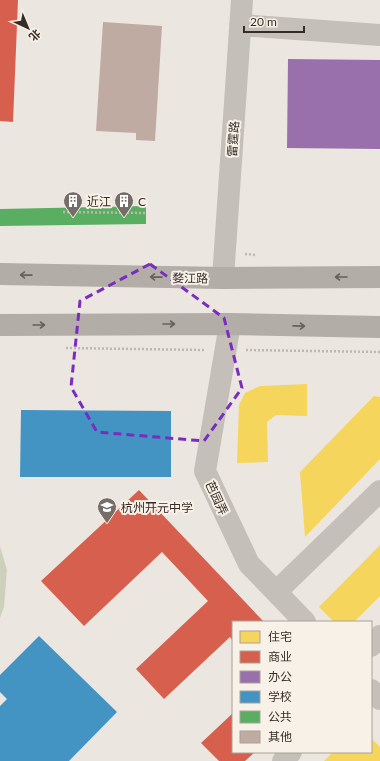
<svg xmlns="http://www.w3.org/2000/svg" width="380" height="761" viewBox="0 0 380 761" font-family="Lato,'Noto Sans SC',sans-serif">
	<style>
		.green { fill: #cdd1bb }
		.homes { fill: #f6d55c }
		.shops { fill: #d6604d }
		.offices { fill: #9970ab }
		.schools { fill: #4393c3 }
		.public { fill: #5aae61 }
		.building { fill: #bfaba2 }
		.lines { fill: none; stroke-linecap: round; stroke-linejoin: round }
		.path { stroke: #bdb7b2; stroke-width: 2.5; stroke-dasharray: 2 2; stroke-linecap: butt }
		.minor { stroke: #c5bfb9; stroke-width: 22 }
		.major { stroke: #b3ada8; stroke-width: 22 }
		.oneway { stroke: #67605b }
		.marked { fill: none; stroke: #7b2cbf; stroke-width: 3; stroke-dasharray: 8 5; stroke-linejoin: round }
		.labels { text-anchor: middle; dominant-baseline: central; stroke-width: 4; stroke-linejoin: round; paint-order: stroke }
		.street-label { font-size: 12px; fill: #352c28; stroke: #f8f1e7 }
		.poi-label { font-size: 12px; fill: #352c28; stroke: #f8f1e7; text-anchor: start }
	</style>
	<rect width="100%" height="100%" fill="#ece6e0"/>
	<path class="green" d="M0 546 7 570 4 607 0 618Z"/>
	<path class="homes" d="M307 384V416L276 415 267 422 268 462 237 463 239 405 245 393 260 386Z
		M374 396 380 397V459L305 537 300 472Z
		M380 545V596L354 622H334L319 607Z
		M371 738 380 747V761H324L333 752H371Z"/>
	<path class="shops" d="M0 0H18L13 122 0 121Z
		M139 490 264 622H233V641L230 637 164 699 136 669 208 601 162 552 84 626 41 581Z
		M233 713V752H255L245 761H219L201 743Z"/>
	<path class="offices" d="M288 59 380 60V149L287 148Z"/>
	<path class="schools" d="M21 410 171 411V477H20Z
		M39 636 117 712 69 761H0V706L7 699 0 692V675Z"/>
	<path class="public" d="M146 206V224L0 226V209Z"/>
	<path class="building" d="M103 22 162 26 155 141 136 140V133L96 131Z"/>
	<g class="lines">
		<path class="path" d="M63 212 146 213
			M245 254 256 255
			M66 348 205 350
			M246 350 380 352"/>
		<path class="minor" d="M240 25 380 35
			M223 278 242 0
			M230 324 205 471 249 564 305 622
			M276 592 380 491
			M371 646 380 636
			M371 690 380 699
			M283 761 291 752"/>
		<path class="major" d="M0 274 223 278 380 277
			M0 325 230 324 380 327"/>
	</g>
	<defs><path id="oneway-shaft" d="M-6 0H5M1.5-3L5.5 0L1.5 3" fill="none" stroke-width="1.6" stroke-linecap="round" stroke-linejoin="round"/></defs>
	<g class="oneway">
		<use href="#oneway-shaft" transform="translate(26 275) rotate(-179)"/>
		<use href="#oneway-shaft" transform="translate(156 277) rotate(-179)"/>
		<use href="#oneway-shaft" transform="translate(341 277) rotate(180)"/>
		<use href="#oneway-shaft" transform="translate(169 324)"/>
		<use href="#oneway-shaft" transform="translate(39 325)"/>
		<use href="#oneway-shaft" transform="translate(299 326) rotate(1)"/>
	</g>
	<path class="marked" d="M150 264 224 318 242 388 204 441 97 432 71 387 80 301Z"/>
	<defs>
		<symbol id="building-pin" viewBox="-11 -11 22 30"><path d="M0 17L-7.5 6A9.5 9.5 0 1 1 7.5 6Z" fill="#756d68" stroke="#f8f1e7"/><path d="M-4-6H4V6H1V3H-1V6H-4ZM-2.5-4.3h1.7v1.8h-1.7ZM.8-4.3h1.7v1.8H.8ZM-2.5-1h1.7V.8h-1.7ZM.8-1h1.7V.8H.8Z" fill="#fff"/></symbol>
		<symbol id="school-pin" viewBox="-11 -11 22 30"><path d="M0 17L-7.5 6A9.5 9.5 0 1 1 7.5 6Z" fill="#756d68" stroke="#f8f1e7"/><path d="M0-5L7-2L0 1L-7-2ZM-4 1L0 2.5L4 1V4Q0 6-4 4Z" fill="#fff"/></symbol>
	</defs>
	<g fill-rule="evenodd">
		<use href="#building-pin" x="62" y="190" width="22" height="30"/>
		<use href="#building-pin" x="113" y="190" width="22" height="30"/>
		<use href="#school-pin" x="96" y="496" width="22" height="30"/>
	</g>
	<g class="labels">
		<g class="street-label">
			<text transform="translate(233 139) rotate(-86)">雷霆路</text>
			<text transform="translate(190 278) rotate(1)">婺江路</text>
			<text transform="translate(217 498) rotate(65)">芭园弄</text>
		</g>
		<g class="poi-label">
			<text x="87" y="201">近江</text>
			<text x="138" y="201">C</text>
			<text x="121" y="507">杭州开元中学</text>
		</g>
	</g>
	<rect x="232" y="621" width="140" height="132" fill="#f8f1e7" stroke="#aaa29b"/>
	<rect x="240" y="631" width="20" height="12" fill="#f6d55c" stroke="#aaa29b"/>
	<text x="268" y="641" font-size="12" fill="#352c28">住宅</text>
	<rect x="240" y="651" width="20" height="12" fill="#d6604d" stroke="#aaa29b"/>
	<text x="268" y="661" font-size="12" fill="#352c28">商业</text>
	<rect x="240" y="671" width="20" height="12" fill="#9970ab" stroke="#aaa29b"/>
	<text x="268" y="681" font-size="12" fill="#352c28">办公</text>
	<rect x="240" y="691" width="20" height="12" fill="#4393c3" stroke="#aaa29b"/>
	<text x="268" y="701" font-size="12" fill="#352c28">学校</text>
	<rect x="240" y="711" width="20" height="12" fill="#5aae61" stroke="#aaa29b"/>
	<text x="268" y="721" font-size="12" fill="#352c28">公共</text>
	<rect x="240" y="731" width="20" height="12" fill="#bfaba2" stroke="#aaa29b"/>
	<text x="268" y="741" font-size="12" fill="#352c28">其他</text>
	<g transform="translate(28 28) rotate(136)" stroke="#f8f1e7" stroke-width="3" paint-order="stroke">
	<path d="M0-3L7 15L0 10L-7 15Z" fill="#352c28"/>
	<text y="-6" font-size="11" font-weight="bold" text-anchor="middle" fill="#352c28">北</text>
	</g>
	<path d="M244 26v6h60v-6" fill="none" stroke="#352c28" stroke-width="2"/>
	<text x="250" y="26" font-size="12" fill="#352c28" stroke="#f8f1e7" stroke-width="3" paint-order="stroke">20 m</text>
</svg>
